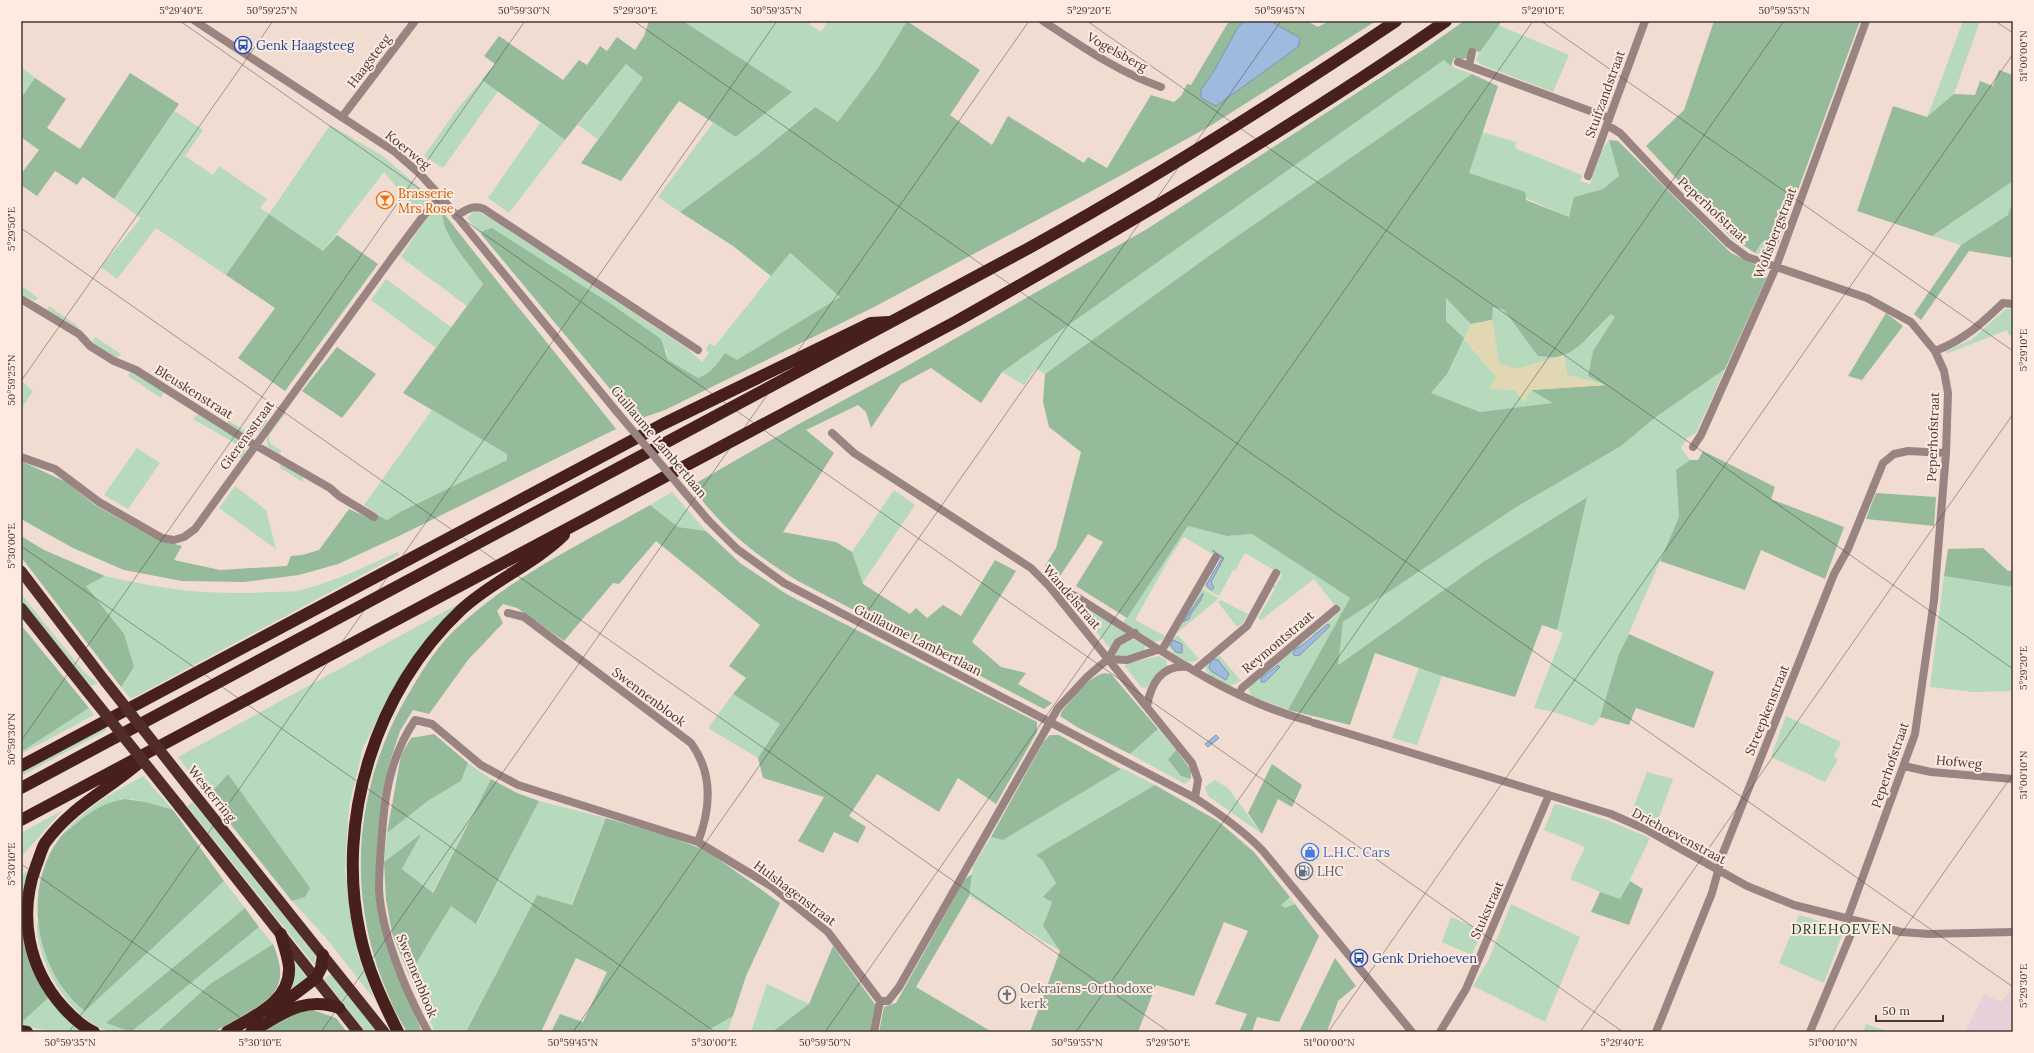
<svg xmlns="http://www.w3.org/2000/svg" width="2034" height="1053" viewBox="0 0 2034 1053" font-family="Lora,serif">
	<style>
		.education { fill: #e8d0da }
		.green { fill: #b6dabb }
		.forest { fill: #96bb9b; fill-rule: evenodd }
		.sand { fill: #e1d8b3 }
		.water { fill: #9ebadf; stroke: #8294ac }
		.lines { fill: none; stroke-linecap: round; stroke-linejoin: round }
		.minor { stroke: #9a8481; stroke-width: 8 }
		.tertiary { stroke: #9a8481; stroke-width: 8 }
		.trunk { stroke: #522d28; stroke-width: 11 }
		.motorway { stroke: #47201b; stroke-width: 12 }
		.tertiary-bridge { stroke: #9a8481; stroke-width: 8 }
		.trunk-bridge { stroke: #522d28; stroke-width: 11 }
		.ticks { fill: none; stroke: #423a36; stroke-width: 1; stroke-opacity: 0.45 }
		.labels { text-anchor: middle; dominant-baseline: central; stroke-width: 4; stroke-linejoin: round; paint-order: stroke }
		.transit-label { font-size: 13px; fill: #164399; stroke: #feeadf; text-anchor: start }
		.street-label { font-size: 13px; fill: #423a36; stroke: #feeadf }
		.food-label { font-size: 13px; fill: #c56008; stroke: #feeadf; text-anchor: start }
		.shop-label { font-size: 13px; fill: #366cbe; stroke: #feeadf; text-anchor: start }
		.service-label { font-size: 13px; fill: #4e5e75; stroke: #feeadf; text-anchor: start }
		.worship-label { font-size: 13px; fill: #5b616d; stroke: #feeadf; text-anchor: start }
		.neighbourhood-label { font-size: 14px; letter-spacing: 1px; fill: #0b3f1d; stroke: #feeadf }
		.neatline { fill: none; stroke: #423a36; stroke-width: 1.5 }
		.ticks-label { font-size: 10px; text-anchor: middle; fill: #423a36 }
	</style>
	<rect width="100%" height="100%" fill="#f0dcd1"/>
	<path class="education" d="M2013 987V1032H1965L1984 994 2001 1002Z"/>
	<path class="green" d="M683 21H811L809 24 821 32 828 21H907L878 68 838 123 814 107 761 152 680 212 658 197 713 123 737 137 791 92Z
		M1963 21H1980L1954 94 1927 118Z
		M1498 25 1569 55 1553 92 1482 65 1476 60 1480 52Z
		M1444 60 1455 68 1472 74 1220 248 1045 374 1036 368 1024 385 1002 372Z
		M626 64 643 78 598 139 578 125Z
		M21 67 35 78 21 98Z
		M482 80 498 91 443 168 424 156 458 108Z
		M175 111 203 130 185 156 213 175 219 166 267 199 260 208 269 214 330 125 383 156 429 196V199L418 213 384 172 323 251 269 214 226 275 156 228 117 279 101 267 141 218 114 199Z
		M540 123 565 140 509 213 488 198Z
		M1482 132 1516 142 1515 148 1582 175 1580 181 1590 184 1602 150 1609 140 1619 176 1603 189 1574 197 1569 217 1469 173Z
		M2013 181V200L2008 215 1961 245 1932 236Z
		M439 210 442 211C441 235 470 265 483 283L467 306 401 257 427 217 432 212Z
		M475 210 492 219 688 349 702 362 709 353 706 350 709 343 715 346 789 253 840 297 737 361 725 353C717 364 711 373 698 378L668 360 667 351 483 231 481 234 467 218Z
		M1762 242 1768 244 1762 255 1755 253Z
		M386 279 451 327 436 348 371 300Z
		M23 287 38 298 35 301 21 294Z
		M1446 297 1471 324 1464 339 1496 377 1490 389 1531 390 1554 403 1480 412 1430 393 1447 374Z
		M49 306 79 327 78 328 47 310Z
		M1492 307 1504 310 1538 355 1557 357 1518 369 1499 364 1492 320Z
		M2006 309H2012V335H2009L2007 330 1946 354 1947 351 1972 339Z
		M1611 313 1616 317 1593 351 1588 376 1606 385 1567 375 1564 355 1592 335Z
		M95 337 121 354 117 358 92 342Z
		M1725 369 1696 433 1688 437 1681 448 1690 460 1676 470 1679 517 1619 656 1600 717 1594 726 1554 712 1534 708 1563 633 1557 630 1586 497 1483 562 1337 665 1343 622 1518 506 1621 446 1656 417Z
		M131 371 164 392 161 398 128 376Z
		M21 381 33 391 21 409Z
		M432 410 507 454V460L402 511 387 520 364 505Z
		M284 412 286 413 269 435C267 443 274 446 281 450L280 455 269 448C261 435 277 421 284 412Z
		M198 414 241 440C246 447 247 453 241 459L238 456 241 449 238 445 193 419Z
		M265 418 268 421C250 444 249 435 227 423V420L252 434Z
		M137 448 160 463 128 509 104 495Z
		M279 461 303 475V482L280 468Z
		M235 486 266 510 276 549 219 508Z
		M894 490 915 505 862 584 852 552Z
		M672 492 706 531 678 527 650 505Z
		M1188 526 1227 536 1252 534 1350 598 1288 710 1251 696 1248 687 1263 673 1265 675 1278 664 1276 662 1300 642 1302 644 1313 635 1312 633 1314 631 1316 632 1327 623 1326 621 1329 619 1330 621 1340 612 1314 579 1261 620 1258 618 1275 589 1272 587 1273 585 1276 586 1282 575 1245 553 1235 571 1233 570 1219 596 1204 588 1212 574 1210 573 1212 569 1215 570 1221 559 1184 537 1170 557 1135 620 1165 636 1162 640 1154 642 1123 623Z
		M398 552 399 555 131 699 121 687 134 667 86 585 105 576C159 589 213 596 268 592 279 592 291 592 302 590 335 581 367 566 398 552Z
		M1944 576 2013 587V691L1974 692 1930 687Z
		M1201 588 1218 598 1216 601 1177 633Z
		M21 594 84 672 98 683 91 686 21 600Z
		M1067 594 1127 632 1115 641 1110 648 1066 596Z
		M1221 600 1248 614 1243 623 1237 627 1218 602Z
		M464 601 427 640 393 688 363 748 349 807 345 869 358 955 374 999 326 938 292 901 305 897 228 774 208 796 178 757Z
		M1178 635 1199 659 1193 662 1190 661 1189 663 1173 653 1169 647 1172 640Z
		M1139 639 1145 645 1144 651 1125 658 1116 656 1117 647 1128 640Z
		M1159 656 1166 660 1167 665 1158 672 1146 688 1141 687 1125 666 1128 663Z
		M1220 656 1241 681 1230 686C1221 681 1203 676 1206 664L1214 657Z
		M1419 668 1442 676 1417 745 1392 738Z
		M733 694 780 724 758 758 708 728Z
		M89 708 94 715 21 754V752Z
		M1786 716 1841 742 1834 757 1838 759 1825 782 1771 757Z
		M105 726 107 730 21 776V769Z
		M1158 729 1176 750 1168 761 1181 776 1191 779 1185 784 1130 754Z
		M468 763 491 779 432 893 402 869 420 835 384 862 387 833 429 800 461 781Z
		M1122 768 1155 785 1036 855 1043 861 1056 883 1044 898 1052 902 1043 926 1060 951 969 896 973 866 991 837 1003 840Z
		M1647 772 1673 779 1656 825 1631 813Z
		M143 776 173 810C158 806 140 798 125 799 103 800 77 826 59 839 81 810 112 793 143 776Z
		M1215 780 1228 788 1262 834 1208 796 1205 787Z
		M539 801 606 818 571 905 537 895 466 1032H435L409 975 451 906 477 924Z
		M193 802 315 955V966L187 806Z
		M1557 804 1609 821 1650 838 1620 900 1570 879 1585 847 1544 830 1554 805Z
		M63 810 21 857V833Z
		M30 868 22 894 21 876Z
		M224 881 245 908 107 1023 131 1032 259 927 273 944 210 984 157 1032C143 1032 125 1035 111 1032 70 1021 35 961 37 921L49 961 85 1010Z
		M1290 897 1295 904 1285 909 1281 905Z
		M1511 904 1580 937 1545 1022 1473 986 1488 961Z
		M1799 915 1839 927 1843 932 1824 983 1779 963Z
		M1451 917 1482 930 1472 955 1442 942Z
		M293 960 309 980 283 1001Z
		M331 974 377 1032H366L324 979Z
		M767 984 809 1004 772 1032H751Z
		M48 998 84 1032H53L21 1025V1023Z
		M733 1016 727 1032H705Z
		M1866 1024 1889 1032H1863Z"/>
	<path class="forest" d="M649 21H683L792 92 736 137 679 101 621 181 581 163 643 78 626 64 565 140 482 80 495 64 484 56 499 36 563 80 579 60 587 65 600 46 607 51 617 37 635 50 644 36Z
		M907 21 980 70 950 115 992 145 1008 116 1084 163 1088 157 1107 168 1151 95 1174 102 1181 96 1187 84 1191 85 1229 21H1244L1237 29 1214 71 1201 91 1299 38 1270 21H1307L1318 27 1329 21H1376L1210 126 1118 177 874 307 665 410 636 420 481 234 483 231 492 228 614 306 661 339 668 360 698 378C711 373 717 364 725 353L737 360 840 297 790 253 771 276 733 246 680 212 761 152 815 107 838 122 878 68Z
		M1464 21H1502L1480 52 1471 50 1467 58 1461 60 1454 58 1451 66 1444 60 1002 372 981 403 931 368 901 384 871 428 866 412 858 405 806 430 834 453 783 532 836 542 852 552 863 584 910 614 916 608 927 618 943 605 961 616 995 560 1016 571 972 642 1001 667 1026 673 1018 684 1052 703 1044 709 798 581C752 553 723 529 691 486L797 425 900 370 1147 229 1426 48Z
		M1714 21H1860L1777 247 1773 253 1768 256 1762 255 1767 244 1762 242 1755 253 1732 238 1646 146 1684 110Z
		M1999 70 2013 75V181L1932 236 1857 211 1893 106 1927 117 1954 94 1975 95 1980 81 1993 86Z
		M130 73 179 104 114 199 83 177 77 185 55 171 37 196 21 185V174L39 150 21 137V98L35 78 66 99 47 128 80 149Z
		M1472 74 1498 86 1469 173 1525 192 1526 200 1569 217 1574 197 1603 189 1619 176 1609 140 1618 141 1731 253 1760 267 1765 271 1766 279 1725 369 1656 417 1621 446 1518 506 1343 622 1338 665 1483 562 1587 497 1557 630 1542 625 1515 697 1442 676 1375 653 1350 725 1288 710 1350 598 1252 534 1227 536 1188 526 1127 618 1076 586 1103 542 1088 534 1060 576 1045 566 1056 548 1081 452 1049 427 1043 402 1045 374 1220 248ZM1446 298 1471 324 1492 320 1493 307 1504 310 1538 356C1544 356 1551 358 1557 357 1576 355 1598 326 1611 314L1615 317 1593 351 1588 376 1605 385 1531 390 1553 403 1480 412 1431 393 1447 374 1464 338 1446 321Z
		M2013 200V258L1969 251 1921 320 1914 314 1961 245 2008 215Z
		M442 211C499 285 559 356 616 429L399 536 338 564 299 575 244 582 182 581 124 570 73 548 21 519V461L66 482 95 505 156 539 182 546 174 560 220 570 287 566 291 556 302 555 319 550 349 509 373 520 378 515 387 520 402 511 507 460V454L403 393 483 284C470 265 441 234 442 211Z
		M269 214 323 251 337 235 378 264 285 391 238 358 275 308 226 275Z
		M1886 313 1903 326 1862 380 1848 376Z
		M337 347 376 374 342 418 302 391Z
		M1703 451 1775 487 1771 499 1844 527 1825 579 1761 550 1745 590 1660 561 1679 517 1676 470 1690 460H1698Z
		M1876 493 1936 497 1934 526 1866 519Z
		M650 505 678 527 706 531 740 563 788 595 1037 722V732L996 804 958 778 939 812 877 774 849 816 866 827 858 843 834 832 823 853 798 841 824 797 763 778 758 758 780 724 733 694 746 678 729 666 760 625 656 541 619 584 613 583 564 641 517 608 503 604 497 611 503 623 468 660 429 714 413 710 400 731 389 765 382 796 376 881 405 993 422 1032H407C401 1021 394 1011 390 999 344 897 353 783 412 688 425 666 439 644 458 627 513 575 585 542 650 505Z
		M21 536 44 550 105 576 86 586 124 634 134 667 121 687 21 557Z
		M1983 548 2008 571 2013 570V587L1944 576 1948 549Z
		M21 625 89 708 21 752Z
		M1629 634 1714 672 1694 728 1636 708 1629 725 1600 717 1619 654Z
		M1104 673 1111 674 1158 729 1130 754 1077 727 1060 716 1062 711C1074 698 1088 677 1104 673Z
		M434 734 468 763 461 781 429 800 387 833 401 755 411 738Z
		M1050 735H1059L1121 769 1003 840 991 837 1044 741Z
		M1176 750 1191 770V779L1181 776 1168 760Z
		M1272 764 1302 785 1292 807 1278 799 1262 834 1248 813Z
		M228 774 310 888 305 897 292 901 208 796Z
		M491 779 517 793 539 801 476 924 451 906 409 975 392 933 386 900 384 862 421 834 402 869 433 893Z
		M1155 785 1218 821 1254 852 1290 897 1281 905 1285 908 1295 904 1319 936 1279 1022 1257 1017 1252 1032H1239L1247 1014 1215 1004 1248 931 1224 922 1194 996 1156 985 1138 1032H1030L1060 951 1043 926 1052 902 1043 897 1056 883 1043 861 1036 855Z
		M125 799 146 802 173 810 224 881 85 1011C36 973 21 890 59 839 63 833 71 828 77 823 92 810 106 802 125 799Z
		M606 818 671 837 707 851 780 903 746 976 733 1016 705 1032H551L560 1014 583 1022 607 972 576 958 541 1032H466L537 895 572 905Z
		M972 874 969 896 916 987 992 1032H879L884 1007 896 1003 965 879Z
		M1630 881 1643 889 1629 925 1591 912 1600 892 1620 899Z
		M21 891C25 901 20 914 21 925 24 951 35 976 48 998L21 1023Z
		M245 908 259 927 131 1032 106 1023Z
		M273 944C288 981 280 994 247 1013 236 1019 224 1028 212 1032 201 1035 170 1032 157 1032L210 984Z
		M833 946 877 1007 873 1032H772L809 1004Z
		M1335 958 1356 986 1338 1001 1327 1032H1299Z
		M307 1008 336 1018 347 1032H262Z"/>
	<path class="sand" d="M1492 320 1499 364 1518 369 1564 355 1567 375 1606 385 1532 390 1524 402 1513 389H1490L1496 377 1464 338 1471 324Z"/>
	<path class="water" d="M1244 21H1270L1300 38 1298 47 1216 106 1201 98V90L1214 71 1237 29Z
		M1212 550 1224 558 1211 582 1214 588 1211 590 1206 585 1222 558Z
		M1203 593C1202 603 1191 610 1189 619L1183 622Z
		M1328 624 1330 626 1300 655 1295 656 1293 654 1295 649 1300 647Z
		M1173 640 1182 644V653L1176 652 1170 645Z
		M1214 659 1218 660 1229 674 1226 680 1211 671 1209 668 1211 661Z
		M1278 665 1280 667 1265 682H1261V678Z
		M1216 735 1219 738 1208 747 1205 744Z"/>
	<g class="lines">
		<path class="minor" d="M1043 21C1081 46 1118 72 1161 87
			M1458 62 1609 118
			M1469 66 1472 52
			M342 117 415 21
			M1607 125 1620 133 1666 182 1728 243 1747 257 1867 298 1911 322 1935 351 1944 371 1948 393 1946 453 1934 600 1915 734 1847 920
			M1588 176 1645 21
			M456 216C466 210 473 204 484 209L698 350
			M21 299 79 334 90 346 114 361 136 370 248 441 330 488 339 496 374 517
			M1935 351C1964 340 1981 324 2003 303L2013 304
			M832 433 854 453 1031 568 1049 586 1192 763 1198 780 1195 798
			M1693 447 1701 435 1776 267 1866 21
			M21 457 55 469 99 502 162 538 174 540 184 537 195 529 391 259 424 215 441 197
			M1050 586 1075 596C1149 642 1223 698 1309 721
			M508 613 524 617 691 743C713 773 711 808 698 842
			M1162 650 1216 557
			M1108 659 1127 660 1160 649
			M1195 670 1247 626 1276 573
			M1239 695 1242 688 1336 609
			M1147 706C1151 683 1162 664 1188 667
			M1314 723 1611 814 1645 829 1747 886 1794 905 1901 932 1929 934 2013 932
			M1904 766 1931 772 2013 779
			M428 1032C407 994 381 933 379 889 379 867 381 844 383 822 386 785 394 751 415 720L432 724 481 765 518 785 698 842 771 886 828 932 880 1001H888L899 987 1058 708 1088 676 1108 659 1118 642 1135 633
			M874 1032 880 1001
			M1440 1032 1466 989 1549 795
			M1656 1032 1712 893 1723 853 1834 574 1848 549 1883 463 1894 454 1908 451 1946 453
			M1810 1032 1856 922"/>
		<path class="tertiary" d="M195 21 395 152 420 174 441 197 617 412
			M708 520 737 549 784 583 1195 798C1220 814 1243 830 1263 851L1412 1032"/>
		<path class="trunk" d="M21 571 105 681
			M21 608 87 691
			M195 795 384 1032
			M179 806 358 1032"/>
		<path class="motorway" d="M21 766 663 424 871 323 889 322
			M21 788 1029 248C1155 178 1277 101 1396 21
			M21 820 957 321C1123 227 1289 130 1446 21
			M270 1013 316 978 321 968 323 955
			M21 1031 27 1032
			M94 1032C83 1027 72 1017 63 1007 28 968 18 915 36 866 39 859 41 850 45 843 73 805 105 792 139 763
			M227 1032C252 1017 291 1002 289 967 288 956 283 944 281 934
			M251 1032C281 1015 304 995 339 1008
			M398 1032C382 1000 367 968 360 934 335 819 376 690 461 610 492 581 533 565 564 535"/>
		<path class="tertiary-bridge" d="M617 412 708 520"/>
		<path class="trunk-bridge" d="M105 681 195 795
			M87 691 179 806"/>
	</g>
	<path class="ticks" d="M180 21 1623 1032M634 21 2013 987M1087 21 2013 669M1541 21 2013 351M1995 21 2013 33M21 228 1169 1032M21 381 273 21M21 546 715 1032M21 741 525 21M21 864 261 1032M69 1032 777 21M321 1032 1029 21M573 1032 1281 21M825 1032 1533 21M1076 1032 1784 21M1328 1032 2013 54M1580 1032 2013 414M1832 1032 2013 774"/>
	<defs>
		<symbol id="bus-ring" viewBox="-11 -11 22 22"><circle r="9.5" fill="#feeadf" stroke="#1a4fb4" stroke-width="1.5"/><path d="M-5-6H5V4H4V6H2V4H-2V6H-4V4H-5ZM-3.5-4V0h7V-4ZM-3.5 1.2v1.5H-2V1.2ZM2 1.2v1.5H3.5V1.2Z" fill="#1a4fb4"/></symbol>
		<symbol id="bar-ring" viewBox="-11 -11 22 22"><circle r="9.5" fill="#feeadf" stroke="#e8710a" stroke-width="1.5"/><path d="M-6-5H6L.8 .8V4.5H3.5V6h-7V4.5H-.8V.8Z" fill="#e8710a"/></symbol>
		<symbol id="shop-ring" viewBox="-11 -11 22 22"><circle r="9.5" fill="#feeadf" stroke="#3f7fe0" stroke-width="1.5"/><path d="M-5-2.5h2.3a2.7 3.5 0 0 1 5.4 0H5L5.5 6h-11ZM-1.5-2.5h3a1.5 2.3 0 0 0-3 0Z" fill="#3f7fe0"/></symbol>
		<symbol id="fuel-ring" viewBox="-11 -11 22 22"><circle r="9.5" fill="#feeadf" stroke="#5c6f8a" stroke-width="1.5"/><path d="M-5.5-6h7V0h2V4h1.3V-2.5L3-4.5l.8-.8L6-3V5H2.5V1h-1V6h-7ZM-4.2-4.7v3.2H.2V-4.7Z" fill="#5c6f8a"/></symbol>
		<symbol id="church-ring" viewBox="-11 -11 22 22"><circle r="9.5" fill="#feeadf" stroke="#6b7280" stroke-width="1.5"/><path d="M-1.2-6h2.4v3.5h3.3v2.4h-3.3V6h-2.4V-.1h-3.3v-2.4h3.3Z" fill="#6b7280"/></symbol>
	</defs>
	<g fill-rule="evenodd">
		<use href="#bus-ring" x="233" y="35" width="20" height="20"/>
		<use href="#bar-ring" x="375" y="190" width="20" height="20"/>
		<use href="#shop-ring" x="1300" y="842" width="20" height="20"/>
		<use href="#fuel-ring" x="1294" y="861" width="20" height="20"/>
		<use href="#bus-ring" x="1349" y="948" width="20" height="20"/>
		<use href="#church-ring" x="997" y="985" width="20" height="20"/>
	</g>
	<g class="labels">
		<g class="transit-label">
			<text x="256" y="45">Genk Haagsteeg</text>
			<text x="1372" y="958">Genk Driehoeven</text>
		</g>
		<g class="street-label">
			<text transform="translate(1117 52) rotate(29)">Vogelsberg</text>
			<text transform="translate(369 61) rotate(-53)">Haagsteeg</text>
			<text transform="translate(1605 94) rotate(-70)">Stuifzandstraat</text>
			<text transform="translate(408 150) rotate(39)">Koerweg</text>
			<text transform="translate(1713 210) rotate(43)">Peperhofstraat</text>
			<text transform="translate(1775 233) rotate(-69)">Wolfsbergstraat</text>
			<text transform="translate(194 392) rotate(32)">Bleuskenstraat</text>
			<text transform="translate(247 435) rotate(-54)">Gierensstraat</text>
			<text transform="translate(1933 437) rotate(-88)">Peperhofstraat</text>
			<text transform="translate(659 442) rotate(50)">Guillaume Lambertlaan</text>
			<text transform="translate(1072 597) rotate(49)">Wandelstraat</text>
			<text transform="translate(918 640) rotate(27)">Guillaume Lambertlaan</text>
			<text transform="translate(1278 642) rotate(-40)">Reymontstraat</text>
			<text transform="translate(649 697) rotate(37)">Swennenblook</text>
			<text transform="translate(1767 710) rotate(-68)">Streepkenstraat</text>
			<text transform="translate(1959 762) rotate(5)">Hofweg</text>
			<text transform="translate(1890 765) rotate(-71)">Peperhofstraat</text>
			<text transform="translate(212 794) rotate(51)">Westerring</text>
			<text transform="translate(1679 836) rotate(28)">Driehoevenstraat</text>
			<text transform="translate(795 893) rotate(37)">Hulshagenstraat</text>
			<text transform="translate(1487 910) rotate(-66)">Stukstraat</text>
			<text transform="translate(417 976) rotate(68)">Swennenblook</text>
		</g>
		<g class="food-label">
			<text x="398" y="193">Brasserie<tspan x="398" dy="15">Mrs Rose</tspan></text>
		</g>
		<g class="shop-label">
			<text x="1323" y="852">L.H.C. Cars</text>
		</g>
		<g class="service-label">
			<text x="1317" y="871">LHC</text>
		</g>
		<g class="worship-label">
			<text x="1020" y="988">Oekraïens-Orthodoxe<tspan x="1020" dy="15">kerk</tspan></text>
		</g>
		<g class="neighbourhood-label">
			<text x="1842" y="929">DRIEHOEVEN</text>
		</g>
	</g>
	<rect width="2034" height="1053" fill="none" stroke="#feeadf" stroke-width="44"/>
	<path d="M1876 1015v6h67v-6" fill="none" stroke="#423a36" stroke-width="2"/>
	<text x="1882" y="1015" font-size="12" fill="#423a36" stroke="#feeadf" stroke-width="3" paint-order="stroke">50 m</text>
	<rect x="22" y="22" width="1990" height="1009" class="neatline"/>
	<g class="ticks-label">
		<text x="181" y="14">5°29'40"E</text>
		<text x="272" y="14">50°59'25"N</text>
		<text x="524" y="14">50°59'30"N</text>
		<text x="635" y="14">5°29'30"E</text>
		<text x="776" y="14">50°59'35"N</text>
		<text x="1089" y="14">5°29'20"E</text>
		<text x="1280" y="14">50°59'45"N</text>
		<text x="1543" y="14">5°29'10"E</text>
		<text x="1784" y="14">50°59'55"N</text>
		<text transform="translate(2023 56) rotate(-90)" y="4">51°00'00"N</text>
		<text transform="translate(11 229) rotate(-90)" y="4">5°29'50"E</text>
		<text transform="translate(2023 350) rotate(-90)" y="4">5°29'10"E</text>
		<text transform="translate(11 380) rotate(-90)" y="4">50°59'25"N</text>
		<text transform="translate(11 546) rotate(-90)" y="4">5°30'00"E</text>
		<text transform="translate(2023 668) rotate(-90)" y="4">5°29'20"E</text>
		<text transform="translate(11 739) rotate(-90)" y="4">50°59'30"N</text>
		<text transform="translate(2023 775) rotate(-90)" y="4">51°00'10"N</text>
		<text transform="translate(11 864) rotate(-90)" y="4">5°30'10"E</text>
		<text transform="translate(2023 986) rotate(-90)" y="4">5°29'30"E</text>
		<text x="70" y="1046">50°59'35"N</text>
		<text x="260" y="1046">5°30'10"E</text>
		<text x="573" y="1046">50°59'45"N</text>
		<text x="714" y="1046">5°30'00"E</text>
		<text x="825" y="1046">50°59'50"N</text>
		<text x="1077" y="1046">50°59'55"N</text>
		<text x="1168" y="1046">5°29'50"E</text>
		<text x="1329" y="1046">51°00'00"N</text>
		<text x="1622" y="1046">5°29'40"E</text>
		<text x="1833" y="1046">51°00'10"N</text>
	</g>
</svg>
